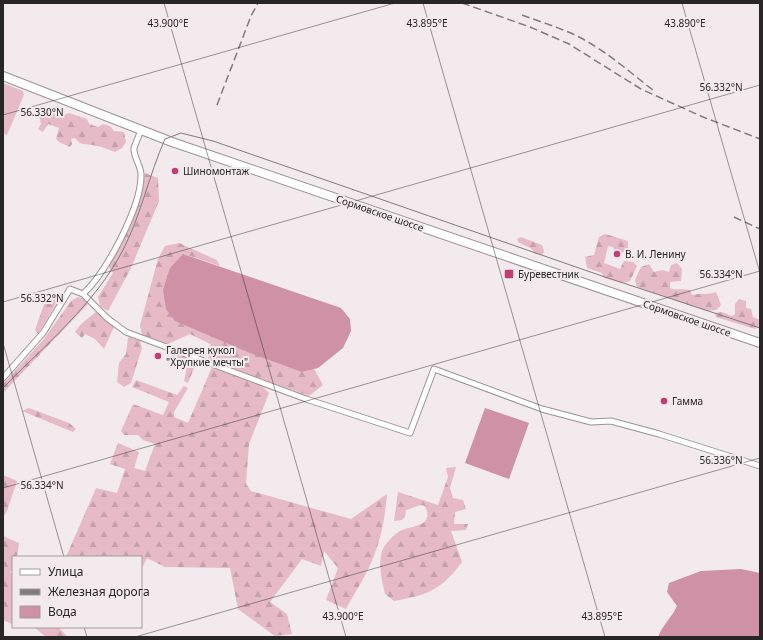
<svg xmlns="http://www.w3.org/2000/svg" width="763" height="640" viewBox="0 0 763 640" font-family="'Noto Sans',sans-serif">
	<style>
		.green { fill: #e7bac8 }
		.forest { fill: url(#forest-firs) }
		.water { fill: #ce91a5 }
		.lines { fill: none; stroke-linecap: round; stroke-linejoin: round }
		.street-casing { stroke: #9a9294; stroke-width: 7 }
		.primary-casing { stroke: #9a9294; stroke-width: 10 }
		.street { stroke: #fff; stroke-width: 5 }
		.primary { stroke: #fff; stroke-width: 8 }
		.tram { stroke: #817c7d; stroke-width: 1 }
		.rail { stroke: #817c7d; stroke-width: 1.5; stroke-dasharray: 8 4; stroke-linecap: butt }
		.ticks { fill: none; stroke: #292627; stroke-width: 1; stroke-opacity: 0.45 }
		.poi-dot { fill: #c43b75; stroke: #f2eaec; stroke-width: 1.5 }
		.labels { text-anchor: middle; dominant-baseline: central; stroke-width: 4; stroke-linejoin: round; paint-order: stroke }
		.poi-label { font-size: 10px; fill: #292627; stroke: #f2eaec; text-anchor: start }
		.street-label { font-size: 10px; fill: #292627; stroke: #f2eaec }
		.ticks-label { font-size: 10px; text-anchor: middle; fill: #292627; stroke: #f2eaec; stroke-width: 4; stroke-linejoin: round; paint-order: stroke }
	</style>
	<defs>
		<pattern id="forest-firs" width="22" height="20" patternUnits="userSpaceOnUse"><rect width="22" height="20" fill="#e7bac8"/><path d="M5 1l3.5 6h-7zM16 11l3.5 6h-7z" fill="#c6a0ac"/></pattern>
	</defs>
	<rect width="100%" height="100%" fill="#f2eaec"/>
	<path class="green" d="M3 83 23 91 24 95 7 135 3 134Z"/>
	<path class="forest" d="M41 107 45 110 62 116 69 113 87 119 89 124 98 127 103 124 110 126 114 131 124 132 126 142 122 148 115 152C109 150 103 147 97 146 88 143 81 147 75 138L71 139 72 144 70 147 59 142 56 139 59 128 48 124 43 132 38 129 41 124 37 108Z
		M145 173 158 178 159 201 131 268 108 311 100 306 98 297 113 273 108 266C123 236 138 206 145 173Z
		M605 234 628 241V248L622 253 615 251 613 247 608 246 604 263 620 269 624 261 633 262 637 266 630 281 622 283 604 278 602 273 587 268 585 257 594 255 599 237Z
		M521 237 542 245 544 251 542 255 535 254 532 249 518 242 517 239Z
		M179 243 217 260 220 266 184 254 302 372 314 369 323 385 309 396 209 360 208 358 212 350 210 344 190 334 168 344 142 335 140 325 158 259 165 246Z
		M677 263 682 269 681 281 670 282V288C677 291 682 288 690 290L692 295C701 293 707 295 716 292L721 305 716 310 706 311 637 287 635 280 641 267 649 264 654 272 663 270 669 272 671 265Z
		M48 293 54 294 57 302 38 334 35 330Z
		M78 297 83 298 88 304 3 393V384L44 339 71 301Z
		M739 299 746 301V308L751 309 753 317 760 320V326L755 329 716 317 715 313 722 312 732 316 735 314V304Z
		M97 311 114 327 104 349 95 339 85 334 82 338 75 332 80 325Z
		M128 337 140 340 142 348 131 383 124 387 117 382 119 363 126 354Z
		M172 353 194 360 196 363 188 383 184 381 188 363 173 358Z
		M212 367 260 384 269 393 249 444 246 484 251 491 351 519 387 494C385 517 381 541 371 563 364 579 354 594 346 609L326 600 338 568 324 551 321 566 302 559 270 602 287 614 292 634 275 636 238 609 230 568 165 567 147 558 141 570V557H66L96 488 117 493 125 469 110 464 118 443 139 452 134 468 145 471 155 444 143 440 138 435H124L121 431 133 404 163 415 169 402 132 387 136 380 177 395 184 386 188 388 174 412V417L188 423Z
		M29 408 69 423 76 429 73 432 22 411Z
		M456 467 450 488 453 498 463 500 466 509 455 512 454 524H468L466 530 451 531 462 562C441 590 428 595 394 601L385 594C382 581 378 565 382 551 384 545 394 534 400 531 412 525 435 527 425 506L421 505 406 510 405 517 402 520 394 521 398 492 438 505 448 477 446 468Z
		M3 475 17 481 7 511 3 517Z
		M3 536 19 543 17 557H13V569L10 573H13L12 624 3 620Z
		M34 627H58L68 637H46Z"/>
	<path class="water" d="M183 254 341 308 350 319 351 331 343 348 318 368 302 372 250 353 175 321 166 309 163 290 170 268Z
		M485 408 529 423 509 479 465 463Z
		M741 569 760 573V637H658C663 624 671 619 677 606L667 592 669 583 701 571Z"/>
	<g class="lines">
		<defs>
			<path id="street" d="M83 294C106 273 142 206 141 174 141 166 133 156 134 148 136 142 139 136 141 130
				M3 378 43 333 70 289 83 294 107 318 126 332 306 399 410 433 434 369 542 409 591 422 611 421 659 434 760 466"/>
			<path id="primary" d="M3 76 172 142 760 343"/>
		</defs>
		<use href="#street" class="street-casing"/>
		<use href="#primary" class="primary-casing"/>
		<use href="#street" class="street"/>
		<use href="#primary" class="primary"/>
		<path class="tram" d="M3 388C45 345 95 304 123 250 141 215 149 175 165 139L181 133 213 141 602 276 760 328"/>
		<path class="rail" d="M462 3 530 27 569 44 641 89 703 117 760 139
			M522 15C541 22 561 28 579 37 606 51 630 72 654 91
			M217 105 251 16 258 3
			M734 217 760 229"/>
	</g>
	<path class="ticks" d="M164 3 346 637M423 3 605 637M682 3 760 273M3 115 395 3M3 302 760 85M3 343 64 557M3 488 760 271M84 627 87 637M135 637 760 458"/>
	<g class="poi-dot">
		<circle cx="175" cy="171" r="4"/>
		<circle cx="617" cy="254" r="4"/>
		<rect x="504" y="269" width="10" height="10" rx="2"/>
		<circle cx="158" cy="356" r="4"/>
		<circle cx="664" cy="401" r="4"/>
	</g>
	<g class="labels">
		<g class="poi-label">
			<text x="183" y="171">Шиномонтаж</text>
			<text x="625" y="254">В. И. Ленину</text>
			<text x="518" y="274">Буревестник</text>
			<text x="166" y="350">Галерея кукол<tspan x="166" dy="12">"Хрупкие мечты"</tspan></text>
			<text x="672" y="401">Гамма</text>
		</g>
		<g class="street-label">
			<text transform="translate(380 213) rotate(19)">Сормовское шоссе</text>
			<text transform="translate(687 318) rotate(19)">Сормовское шоссе</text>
		</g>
	</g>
	<g class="ticks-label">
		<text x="168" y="27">43.900°E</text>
		<text x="427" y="27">43.895°E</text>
		<text x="685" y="27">43.890°E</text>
		<text x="721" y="91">56.332°N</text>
		<text x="42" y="116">56.330°N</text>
		<text x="721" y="278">56.334°N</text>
		<text x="42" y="302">56.332°N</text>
		<text x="721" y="464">56.336°N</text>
		<text x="42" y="489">56.334°N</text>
		<text x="343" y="620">43.900°E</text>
		<text x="602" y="620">43.895°E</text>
	</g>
	<rect width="763" height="640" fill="none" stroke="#292627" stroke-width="8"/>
	<rect x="12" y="556" width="130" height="72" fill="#f2eaec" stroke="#a29c9d"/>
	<rect x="20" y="569" width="20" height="6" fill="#ffffff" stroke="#a29c9d"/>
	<text x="48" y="576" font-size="12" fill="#292627">Улица</text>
	<rect x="20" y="589" width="20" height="6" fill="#817c7d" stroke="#a29c9d"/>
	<text x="48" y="596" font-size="12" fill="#292627">Железная дорога</text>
	<rect x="20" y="606" width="20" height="12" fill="#ce91a5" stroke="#a29c9d"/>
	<text x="48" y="616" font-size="12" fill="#292627">Вода</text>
</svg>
